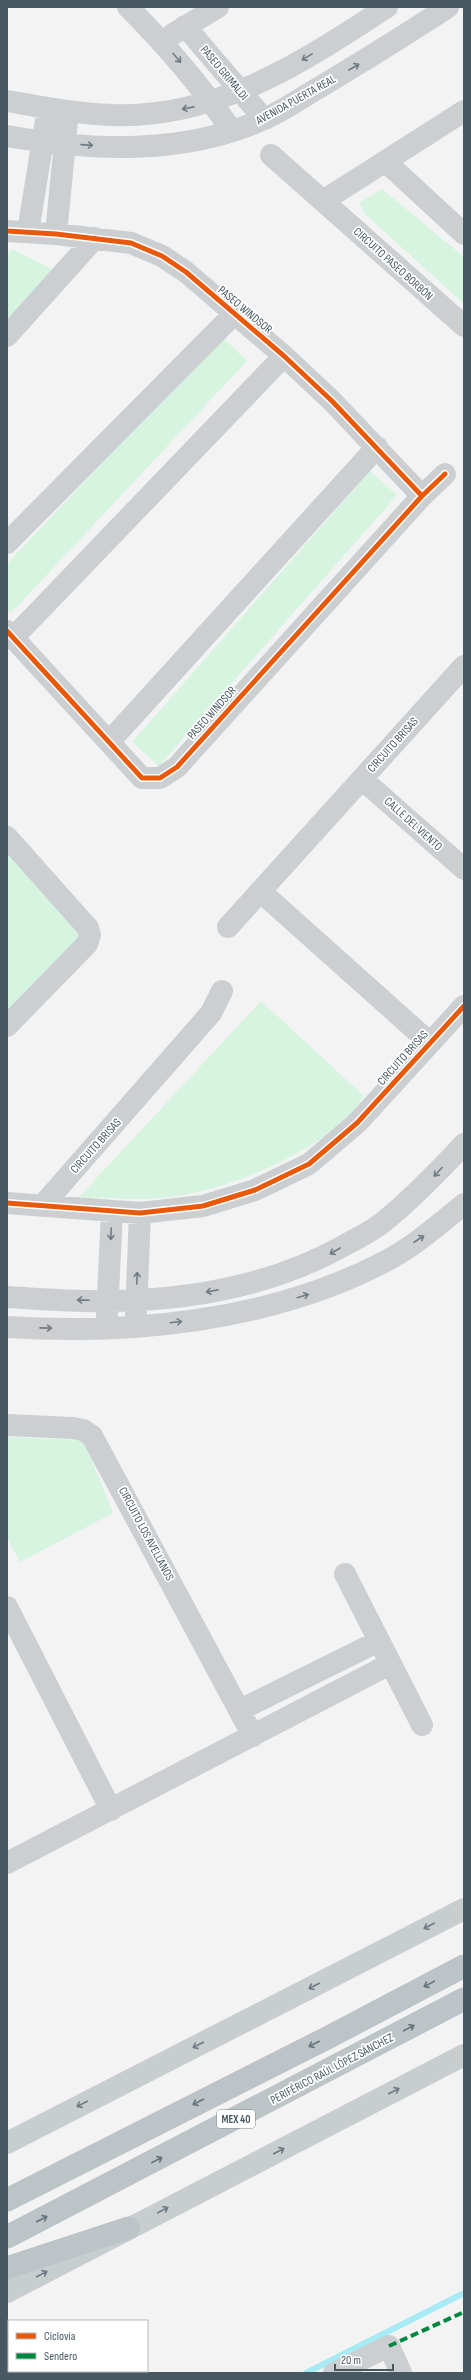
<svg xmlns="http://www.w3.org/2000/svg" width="471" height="2380" viewBox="0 0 471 2380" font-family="'Sofia Sans Condensed',sans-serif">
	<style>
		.green { fill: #d6f4df }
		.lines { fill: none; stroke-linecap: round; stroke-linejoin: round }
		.stream { stroke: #a7ebf4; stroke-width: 6 }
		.highway-casing { stroke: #b6bec3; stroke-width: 23 }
		.minor { stroke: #cccfd2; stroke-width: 22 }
		.major { stroke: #c8cdd0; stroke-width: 22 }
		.highway { stroke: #bdc4c8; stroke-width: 22 }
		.quiet { stroke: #00873e; stroke-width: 4; stroke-dasharray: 8 4; stroke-linecap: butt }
		.cycleway-casing { stroke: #fff; stroke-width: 8 }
		.cycleway { stroke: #e8590c; stroke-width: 5 }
		.oneway { stroke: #6f7c84 }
		.oneway2 { stroke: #6e7b83 }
		.oneway3 { stroke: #64737c }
		.labels { text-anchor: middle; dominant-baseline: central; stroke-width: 3.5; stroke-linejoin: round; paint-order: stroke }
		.shield { fill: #fff; stroke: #7e8a91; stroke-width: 1 }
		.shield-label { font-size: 11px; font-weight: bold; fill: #475862 }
		.street-label { font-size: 12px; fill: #475862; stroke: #fff }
	</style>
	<rect width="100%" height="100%" fill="#f3f3f3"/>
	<path class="green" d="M382 189 464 257V304L364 213 359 203Z
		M12 249 56 271 7 325V255Z
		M221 336 247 361 11 613 7 609V564Z
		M370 471 397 495 159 766 132 742Z
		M7 842 87 936 7 1018Z
		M261 1001 364 1096C359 1102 355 1110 350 1115 310 1155 226 1191 170 1197 140 1201 109 1198 79 1197Z
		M7 1437 84 1440 113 1513 20 1562 7 1538Z"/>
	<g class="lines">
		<path class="stream" d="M306 2373 464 2293"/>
		<defs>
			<path id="highway" d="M7 2200 329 2037 464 1966
				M7 2237 464 1999
				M7 2268 129 2228"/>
		</defs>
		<use href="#highway" class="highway-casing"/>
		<path class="minor" d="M128 7C167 46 201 86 232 131
			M185 26 264 119
			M173 34 218 7
			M7 101C42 107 77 114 112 115 217 119 303 62 387 7
			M7 136C91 151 182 155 262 120 281 112 298 100 315 90 360 63 404 36 448 7
			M271 155 464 326
			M386 162 464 234
			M323 201 464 111
			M7 231 56 234 131 243 162 256 186 272 284 356 332 401 422 496
			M28 232 48 108
			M56 234 68 111
			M7 336 95 238
			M7 543 234 314
			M7 631 142 778H160L177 767 422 496 445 474
			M13 638 284 356
			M109 742 377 447
			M362 779 464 869
			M7 837 88 928 90 935 87 944 7 1026
			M260 891 430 1043
			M228 927 464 666
			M7 1203 140 1213 203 1206 255 1190 309 1164 357 1123 464 1006
			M42 1206 211 1013 222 991
			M7 1297C41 1299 76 1302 110 1301 191 1300 274 1285 345 1245 357 1238 371 1232 382 1223 412 1199 438 1172 464 1144
			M136 1314 140 1213
			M107 1316 112 1211
			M7 1327C129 1335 268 1321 378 1265 410 1250 437 1226 464 1204
			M7 1425 73 1428 83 1430 92 1436 253 1736
			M345 1574 422 1725
			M7 1607 111 1810
			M240 1710 379 1641
			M7 1863 390 1664
			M334 2373 389 2346 401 2373"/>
		<path class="major" d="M7 2143 464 1909
			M7 2292 464 2055"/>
		<use href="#highway" class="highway"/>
		<path class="quiet" d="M389 2346 464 2312"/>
		<defs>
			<path id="cycleway" d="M7 231 56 234 131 243 162 256 186 272 284 356 332 401 422 496
				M7 631 142 778H160L177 767 422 496 445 474
				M7 1203 140 1213 203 1206 255 1190 309 1164 357 1123 464 1006"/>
		</defs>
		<use href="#cycleway" class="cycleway-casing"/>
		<use href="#cycleway" class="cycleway"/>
	</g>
	<defs><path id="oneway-shaft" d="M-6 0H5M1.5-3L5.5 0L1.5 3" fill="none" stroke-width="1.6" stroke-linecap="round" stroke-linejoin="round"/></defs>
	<g class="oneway">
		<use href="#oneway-shaft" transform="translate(307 57) rotate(149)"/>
		<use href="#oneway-shaft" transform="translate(177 58) rotate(49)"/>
		<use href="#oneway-shaft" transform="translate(354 67) rotate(-30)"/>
		<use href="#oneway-shaft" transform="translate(188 108) rotate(169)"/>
		<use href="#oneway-shaft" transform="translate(87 145) rotate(4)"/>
		<use href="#oneway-shaft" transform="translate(438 1172) rotate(132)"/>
		<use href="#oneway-shaft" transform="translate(111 1234) rotate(92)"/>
		<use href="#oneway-shaft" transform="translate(419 1239) rotate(-33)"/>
		<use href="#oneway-shaft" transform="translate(335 1251) rotate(150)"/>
		<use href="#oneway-shaft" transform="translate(137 1278) rotate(-88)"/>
		<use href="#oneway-shaft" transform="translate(212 1291) rotate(169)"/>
		<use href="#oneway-shaft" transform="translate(303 1296) rotate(-17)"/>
		<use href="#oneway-shaft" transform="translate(83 1300) rotate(-178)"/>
		<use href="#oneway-shaft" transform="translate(176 1322) rotate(-7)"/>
		<use href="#oneway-shaft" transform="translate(46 1328) rotate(1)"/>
	</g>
	<g class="oneway2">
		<use href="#oneway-shaft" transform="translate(429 1926) rotate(153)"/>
		<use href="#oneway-shaft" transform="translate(314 1986) rotate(153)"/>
		<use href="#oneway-shaft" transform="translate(198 2045) rotate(153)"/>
		<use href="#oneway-shaft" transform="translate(394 2091) rotate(-27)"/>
		<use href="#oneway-shaft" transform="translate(82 2104) rotate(153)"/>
		<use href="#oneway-shaft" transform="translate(279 2151) rotate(-27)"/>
		<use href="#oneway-shaft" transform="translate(163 2210) rotate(-28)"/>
		<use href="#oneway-shaft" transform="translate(42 2274) rotate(-28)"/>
	</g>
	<g class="oneway3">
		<use href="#oneway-shaft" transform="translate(429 1984) rotate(152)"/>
		<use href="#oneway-shaft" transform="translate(409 2028) rotate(-28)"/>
		<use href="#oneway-shaft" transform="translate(314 2044) rotate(153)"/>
		<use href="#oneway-shaft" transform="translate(198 2102) rotate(153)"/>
		<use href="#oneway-shaft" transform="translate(157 2160) rotate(-28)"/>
		<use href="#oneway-shaft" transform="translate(42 2219) rotate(-27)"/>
	</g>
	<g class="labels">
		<rect class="shield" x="217" y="2110" width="38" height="18" rx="3"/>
		<g class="shield-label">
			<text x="236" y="2119">MEX 40</text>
		</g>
		<g class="street-label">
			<text transform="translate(224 73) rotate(50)">PASEO GRIMALDI</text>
			<text transform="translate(296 100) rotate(-29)">AVENIDA PUERTA REAL</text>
			<text transform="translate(393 264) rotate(42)">CIRCUITO PASEO BORBÓN</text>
			<text transform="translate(245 310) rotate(40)">PASEO WINDSOR</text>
			<text transform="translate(212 713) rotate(-48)">PASEO WINDSOR</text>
			<text transform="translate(393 745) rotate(-48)">CIRCUITO BRISAS</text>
			<text transform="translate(413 824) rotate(42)">CALLE DEL VIENTO</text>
			<text transform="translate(403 1058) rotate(-48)">CIRCUITO BRISAS</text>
			<text transform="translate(96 1146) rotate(-48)">CIRCUITO BRISAS</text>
			<text transform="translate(146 1534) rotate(62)">CIRCUITO LOS AVELLANOS</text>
			<text transform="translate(332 2069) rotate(-28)">PERIFÉRICO RAÚL LÓPEZ SÁNCHEZ</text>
		</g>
	</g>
	<rect width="471" height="2380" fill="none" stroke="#475862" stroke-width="16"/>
	<rect x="8" y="2320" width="140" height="52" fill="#ffffff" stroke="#b5bcc0"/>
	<rect x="16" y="2333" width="20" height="6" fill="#e8590c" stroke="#b5bcc0"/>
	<text x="44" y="2340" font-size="12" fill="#475862">Ciclovía</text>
	<rect x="16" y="2353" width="20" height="6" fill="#00873e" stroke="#b5bcc0"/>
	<text x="44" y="2360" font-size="12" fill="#475862">Sendero</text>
	<path d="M335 2364v6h58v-6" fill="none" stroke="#475862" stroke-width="2"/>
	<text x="341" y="2364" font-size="12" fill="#475862" stroke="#ffffff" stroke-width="3" paint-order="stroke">20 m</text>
</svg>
